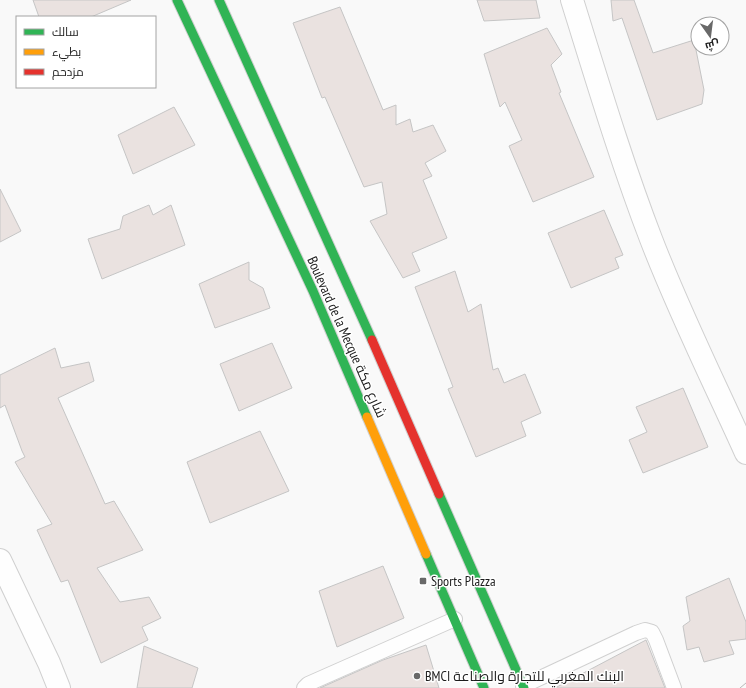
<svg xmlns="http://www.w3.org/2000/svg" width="746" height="688" viewBox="0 0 746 688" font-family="'PT Sans Narrow',Cairo,sans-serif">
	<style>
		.building { fill: #eae2e0; stroke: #c5c5c5 }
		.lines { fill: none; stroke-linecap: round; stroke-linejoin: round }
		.lane-casing { stroke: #d0d0d0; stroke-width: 16 }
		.street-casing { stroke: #d0d0d0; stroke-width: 24 }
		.fast-casing { stroke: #d0d0d0; stroke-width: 11 }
		.slow-casing { stroke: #d0d0d0; stroke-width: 11 }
		.jam-casing { stroke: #d0d0d0; stroke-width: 11 }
		.lane { stroke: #fefefe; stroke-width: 14 }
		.street { stroke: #fefefe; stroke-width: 22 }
		.fast { stroke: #30b455; stroke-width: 9 }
		.slow { stroke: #ff9f0a; stroke-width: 9 }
		.jam { stroke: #e5322d; stroke-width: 9 }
		.tram { stroke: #b8b8b8; stroke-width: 1 }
		.poi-dot { fill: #696969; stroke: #fff; stroke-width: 1.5 }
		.labels { text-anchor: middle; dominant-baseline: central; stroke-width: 3; stroke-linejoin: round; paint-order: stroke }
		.street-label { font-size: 14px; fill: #1c1c1c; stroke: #fff }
		.poi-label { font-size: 14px; fill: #1c1c1c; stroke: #fff; text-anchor: start }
	</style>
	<rect width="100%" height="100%" fill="#f9f9f9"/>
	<path class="building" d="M33 0H131L91 17H39Z
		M477 0H536L540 18 484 21Z
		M611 0H634L653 53 694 40 704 90 702 104 657 120 622 18 613 21Z
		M340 7 383 110 396 105V125L410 119 413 132 433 125 446 151 425 163 432 176 423 180 447 238 412 253 420 271 403 278 370 221 387 214 382 182 364 187 325 97 322 98 293 23Z
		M547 28 562 54 551 65 561 92 559 93 594 177 533 202 509 146 522 140 505 102 500 107 484 54Z
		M174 107 195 145 133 174 118 135Z
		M0 189 21 231 0 242Z
		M149 205 153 215 171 205 185 245 102 279 88 239 120 229 123 216Z
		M604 210 623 255 615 258 619 268 571 288 548 233Z
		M249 262V280L263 288 270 308 215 328 199 284Z
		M455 271 468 312 481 304 493 370 498 368 504 383 525 374 541 413 521 422 526 436 476 457 448 389 453 387 415 287Z
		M272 343 292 388 239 411 220 364Z
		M55 348 61 368 89 362 94 381 58 398 105 504 114 501 143 550 97 568 120 602 149 597 161 618 142 627 148 640 101 663 68 580 61 582 37 530 52 524 15 462 25 457 22 451 5 405 0 408V375Z
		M683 388 708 447 643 473 629 440 647 432 636 407Z
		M260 431 289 491 210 523 187 462Z
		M383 566 404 618 337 647 319 591Z
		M729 578 746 622V639L729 641 734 654 704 662 699 647 687 650 683 626 690 621 686 597Z
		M646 640 665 688H555Z
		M426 645 439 688H320L383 660Z
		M144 646 198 668 192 688H137Z"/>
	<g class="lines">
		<defs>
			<path id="lane" d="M523 686 636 633 645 630 652 632 656 640 674 688
				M304 688 308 684 455 619"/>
			<path id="street" d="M572 0C597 80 621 161 651 239 679 312 714 382 746 453
				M0 560 49 663 59 688"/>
			<path id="fast" d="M177 0 313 291 367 417
				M219 0 372 340
				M439 494 524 688
				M426 554 484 688"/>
			<path id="slow" d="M367 417 426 554"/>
			<path id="jam" d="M372 340 439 494"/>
		</defs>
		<use href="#lane" class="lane-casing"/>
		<use href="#street" class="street-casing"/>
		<use href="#fast" class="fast-casing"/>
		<use href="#slow" class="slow-casing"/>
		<use href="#jam" class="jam-casing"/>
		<use href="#lane" class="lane"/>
		<use href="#street" class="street"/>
		<use href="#fast" class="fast"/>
		<use href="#slow" class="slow"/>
		<use href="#jam" class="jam"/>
		<path class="tram" d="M740 688 746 683"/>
	</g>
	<g class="poi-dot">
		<rect x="419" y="577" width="8" height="8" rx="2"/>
		<circle cx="417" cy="676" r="4"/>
	</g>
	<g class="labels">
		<g class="street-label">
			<text transform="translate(347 337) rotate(66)">Boulevard de la Mecque شارع مكة</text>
		</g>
		<g class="poi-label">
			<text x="431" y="581">Sports Plazza</text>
			<text x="425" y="676">BMCI البنك المغربي للتجارة والصناعة</text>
		</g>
	</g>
	<rect x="16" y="16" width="140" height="72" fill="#ffffff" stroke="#a4a4a4"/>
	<rect x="24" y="29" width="20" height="6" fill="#30b455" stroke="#a4a4a4"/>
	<text x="52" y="36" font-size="12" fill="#1c1c1c">سالك</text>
	<rect x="24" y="49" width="20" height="6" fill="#ff9f0a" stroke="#a4a4a4"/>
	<text x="52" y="56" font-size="12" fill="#1c1c1c">بطيء</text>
	<rect x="24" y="69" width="20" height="6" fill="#e5322d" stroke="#a4a4a4"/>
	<text x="52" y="76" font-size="12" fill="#1c1c1c">مزدحم</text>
	<g transform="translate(710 36) rotate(166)"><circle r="19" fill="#ffffff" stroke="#a4a4a4"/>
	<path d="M0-3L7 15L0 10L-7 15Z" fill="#696969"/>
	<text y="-6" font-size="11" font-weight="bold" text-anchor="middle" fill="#1c1c1c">ش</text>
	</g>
</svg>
